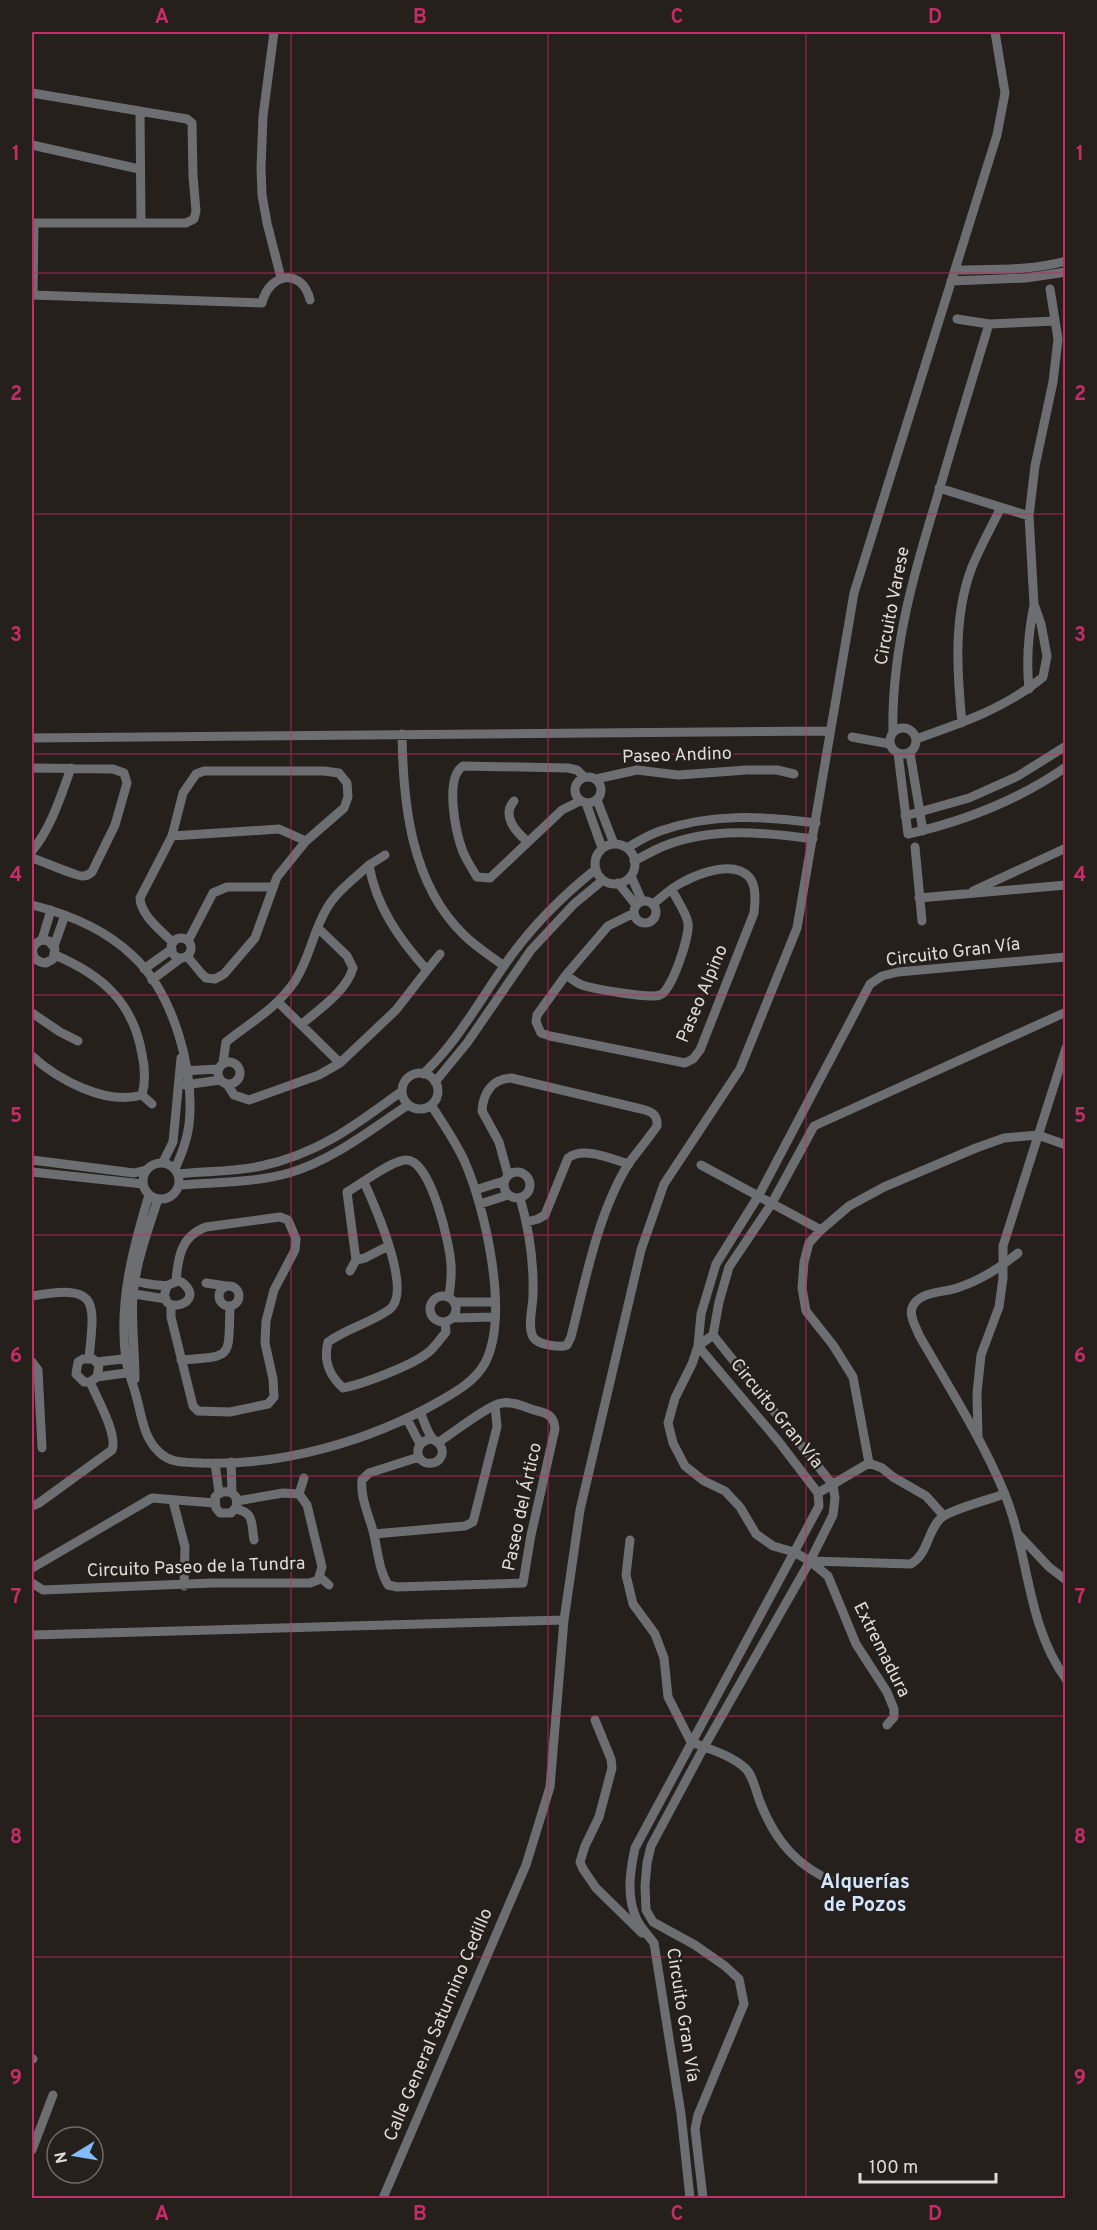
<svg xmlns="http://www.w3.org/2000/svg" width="1097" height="2230" viewBox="0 0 1097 2230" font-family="Overpass,sans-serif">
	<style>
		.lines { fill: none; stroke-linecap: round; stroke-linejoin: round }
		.minor { stroke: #6d6e71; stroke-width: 9 }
		.grid { fill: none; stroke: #c52c68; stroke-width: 1.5; stroke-opacity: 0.55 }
		.labels { text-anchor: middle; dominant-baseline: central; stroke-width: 5; stroke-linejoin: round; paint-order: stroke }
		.street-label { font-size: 18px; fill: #e0dcda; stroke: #25201c }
		.neighbourhood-label { font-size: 20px; font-weight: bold; fill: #d2e7ff; stroke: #25201c }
		.neatline { fill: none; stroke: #c52c68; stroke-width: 2 }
		.grid-label { font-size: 20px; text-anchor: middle; font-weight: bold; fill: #c52c68 }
	</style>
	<rect width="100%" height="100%" fill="#25201c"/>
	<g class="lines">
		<path class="minor" d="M274 32 263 116 261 168 262 195 267 223 281 278
			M32 93 187 119 192 123 193 176 196 211 194 219 186 223H32
			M140 111 141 223
			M32 145 139 169
			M955 270C992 269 1030 271 1066 261
			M951 281 1026 278 1066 272
			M32 295 262 303C269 273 302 267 310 300
			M33 295 34 223
			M957 319 989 324 1055 321
			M939 488 1029 516
			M1029 689C1026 659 1028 634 1034 605
			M962 723C957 672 953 616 972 567 980 547 991 528 1000 509
			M890 741a13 13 0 1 1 26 0a13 13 0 1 1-26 0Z
			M893 732C891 650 915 569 939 491 955 435 972 380 989 324
			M402 734C403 804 411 884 464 935 476 947 491 956 504 966
			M852 737 890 744
			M32 738 829 731
			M916 739C962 723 1006 708 1043 677L1047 656 1041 624 1034 604 1029 516 1035 466 1053 382 1058 339 1050 289
			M898 753 908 834C965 821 1017 801 1066 767
			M910 753 923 831
			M32 768 113 769 124 773 127 783 115 825 92 872C89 874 88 876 83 876 78 877 42 861 32 858
			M575 790a13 13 0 1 1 26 0a13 13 0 1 1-26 0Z
			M596 779 637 770 678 775 747 770H777L794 774
			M597 800 614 844
			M514 801C501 816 516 832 528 842
			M580 801 562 810 490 878 477 877C472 869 467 861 463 852 456 834 444 778 463 766L568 768 577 770 584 777
			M586 803 602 848
			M905 816 969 798 1018 776 1066 746
			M172 836 279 829 306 841
			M595 864a20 20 0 1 1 40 0a20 20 0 1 1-40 0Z
			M915 847 922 921
			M627 848C637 842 648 835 660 831 711 813 763 816 816 823
			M32 851C51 828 61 796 71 768
			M634 861C644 856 654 850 664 846 712 827 763 832 813 839
			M369 865 385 855
			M631 876 642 901
			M618 883 636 905
			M973 891 1066 848
			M919 898 1066 885
			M634 912a11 11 0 1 1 22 0a11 11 0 1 1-22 0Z
			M32 905C68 914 106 930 133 956 174 994 195 1071 189 1125 187 1141 181 1155 175 1169
			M634 913 608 926 566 975 537 1015 536 1022 541 1033 550 1036 685 1063 693 1059 700 1050 754 913C755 903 757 886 749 877 734 860 700 873 683 882 672 887 662 897 653 904
			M171 948a10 10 0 1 1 20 0a10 10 0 1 1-20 0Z
			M42 940 49 941 55 949 53 959 46 963C30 962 28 945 42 940L51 910
			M188 941 213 893 227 887H273
			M173 943C161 930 141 916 140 898L172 836 183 793 196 774 204 771H324L339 773 347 783 348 797 344 808 306 841 277 877 255 938 224 974 215 979 206 978 201 973 187 956
			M54 946 65 915
			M144 969 172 949
			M427 970 440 954
			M566 975C571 978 576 983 582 985 594 989 650 999 660 995 672 991 690 935 688 923 686 912 677 900 672 890
			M152 980 181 958
			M278 1002 340 1063
			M32 1013 60 1032 78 1041
			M301 1025C319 1009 346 992 353 968L347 956 318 928
			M32 1056C57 1079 106 1106 142 1095 146 1081 145 1068 142 1054 133 1002 102 975 55 955
			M218 1073a11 11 0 1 1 22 0a11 11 0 1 1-22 0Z
			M223 1063 226 1042C252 1021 275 1010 295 981 310 958 313 931 327 908 337 891 354 879 369 865 376 906 399 939 427 970L396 1010 340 1063 319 1075 249 1100 234 1095 227 1084
			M182 1071 218 1069
			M402 1091a18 18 0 1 1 36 0a18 18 0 1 1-36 0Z
			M423 1074C456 1044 478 1003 504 966 529 929 561 897 596 869
			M435 1082 467 1043 531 950 574 904 603 880
			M185 1085 220 1080
			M142 1095 152 1104
			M814 1126 1064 1013
			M32 1160 134 1173 146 1170
			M163 1162 173 1142 181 1058
			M143 1181a18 18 0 1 1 36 0a18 18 0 1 1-36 0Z
			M701 1165 821 1230
			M32 1172 143 1184
			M504 1185a13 13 0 1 1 26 0a13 13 0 1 1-26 0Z
			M178 1174C205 1171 234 1172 261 1166 318 1154 356 1125 402 1091
			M508 1175 499 1142 482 1111C483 1093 492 1079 511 1078L637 1108C649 1111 658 1112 657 1126 648 1139 638 1151 629 1163 598 1212 585 1282 571 1337L567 1345C560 1348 538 1345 533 1337 527 1326 533 1307 533 1295 534 1263 529 1229 520 1198
			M364 1182C374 1204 413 1291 390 1309 373 1322 347 1328 328 1342 323 1361 329 1375 343 1388 363 1384 417 1364 431 1350 436 1345 441 1338 446 1332L445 1322
			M179 1185C216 1182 254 1183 289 1173 333 1160 370 1130 408 1105
			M475 1190 504 1181
			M149 1195C133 1248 118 1303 126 1360 128 1373 134 1386 137 1399 142 1418 144 1438 159 1452 171 1464 186 1462 202 1463 283 1466 370 1441 440 1401 457 1391 475 1381 485 1363 510 1315 485 1207 464 1160 455 1141 443 1123 431 1105
			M480 1204 508 1195
			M527 1222 538 1219 545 1215 568 1158C584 1146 611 1159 629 1164
			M388 1246 365 1258 356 1260 347 1192C361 1184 393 1159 407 1160 431 1161 450 1244 451 1265 452 1276 450 1287 449 1297
			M1018 1253C1001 1267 979 1281 957 1288 943 1293 918 1291 912 1308 909 1316 916 1327 919 1335 948 1386 981 1437 1004 1492 1029 1552 1026 1625 1066 1679
			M350 1271 356 1260
			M130 1280C138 1282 161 1287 168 1285 175 1283 179 1278 185 1285 206 1306 151 1317 168 1285
			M206 1283 226 1286
			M219 1296a10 10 0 1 1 20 0a10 10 0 1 1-20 0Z
			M128 1293 166 1299
			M32 1296C99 1284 95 1300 89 1358
			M430 1309a13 13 0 1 1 26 0a13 13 0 1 1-26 0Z
			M455 1302H495
			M171 1305V1317L193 1406 198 1411 230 1412 268 1404 274 1397 273 1379 265 1343 266 1321 274 1290 295 1250 296 1239 288 1220 280 1217 206 1227C181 1236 178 1257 176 1281
			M453 1318 494 1317
			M713 1335 698 1346 692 1364 675 1398 668 1423 673 1443 685 1466 704 1481 725 1491 740 1507 756 1534 773 1546 794 1552 810 1561 911 1564C929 1553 927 1530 942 1517 953 1509 990 1499 1005 1494
			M181 1360C234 1356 228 1359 230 1307
			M32 1362 38 1370 42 1448
			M96 1362 132 1358
			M97 1377 99 1365 93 1359H83L78 1362 76 1374 84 1382H90L97 1377 133 1372
			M135 1379C135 1351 131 1323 133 1294 136 1262 148 1230 158 1199
			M420 1412C424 1420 427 1433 433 1439 435 1441 438 1442 440 1445 445 1452 441 1462 432 1463 415 1466 411 1440 433 1439
			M407 1419 420 1444
			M978 1437 977 1393 981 1355 999 1307 1003 1278V1246L1066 1048
			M419 1457 369 1473 362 1480C360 1499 370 1517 374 1535 378 1552 379 1570 388 1585L397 1587 523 1583 531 1535 555 1429C554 1415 547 1413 534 1410 525 1407 513 1401 502 1403 488 1405 453 1433 439 1442
			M231 1462 232 1493 236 1497 237 1506 231 1513H220L216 1508 215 1497C221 1491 225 1491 232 1493
			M215 1463 219 1493
			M869 1463 853 1377 833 1345 806 1311 802 1288 804 1262 809 1243 821 1230 849 1206 884 1187 976 1148 1004 1138 1038 1135 1066 1145
			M869 1463 882 1468 893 1477 926 1496 944 1516
			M818 1493 869 1463
			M299 1494 304 1478
			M173 1501 185 1547 184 1586
			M32 1506 39 1503 112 1450C118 1435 97 1398 90 1382
			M235 1509C255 1512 251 1524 254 1540
			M374 1534 465 1526 473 1522 497 1427 495 1405
			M1018 1534 1049 1567 1066 1580
			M630 1540 626 1575 633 1604 655 1634 664 1658 668 1697 691 1742C709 1749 731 1755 745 1768 753 1775 756 1792 760 1802 776 1843 798 1867 838 1884
			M810 1561 828 1576 856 1644 887 1692 894 1709V1717L887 1725
			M32 1568 152 1498 214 1503
			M320 1577 329 1585
			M32 1583 43 1590 212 1583H310L318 1580 322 1567 307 1505 299 1494 283 1493 237 1501
			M32 1635 564 1620
			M595 1720 611 1759 612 1768 599 1817 585 1846 580 1862 583 1869 596 1888 642 1933
			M32 2059H33
			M32 2150 53 2095
			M383 2198 526 1865 550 1787 564 1620 580 1510 641 1250 664 1184 740 1069 797 928 854 593 997 135 1005 93 995 32
			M690 2198 681 2114 654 1943C649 1936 641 1928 637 1920 626 1897 630 1871 635 1848L819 1506 818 1493 779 1442 698 1346 701 1314 716 1264 759 1195 870 984 882 976 898 972 1066 957
			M703 2198 695 2129 698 2115 744 2004 739 1979 725 1966 695 1945 653 1922 646 1910 645 1886 647 1863 651 1846 704 1747 810 1561 833 1515 835 1498 833 1485 713 1335 719 1302 729 1267 772 1203 814 1126"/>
	</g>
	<path class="grid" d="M291 32V2198M548 32V2198M806 32V2198M32 273H1066M32 514H1066M32 754H1066M32 995H1066M32 1235H1066M32 1476H1066M32 1716H1066M32 1957H1066"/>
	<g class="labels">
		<g class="street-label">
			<text transform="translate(893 606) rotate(-79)">Circuito Varese</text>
			<text transform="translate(677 756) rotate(-2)">Paseo Andino</text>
			<text transform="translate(953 953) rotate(-7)">Circuito Gran Vía</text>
			<text transform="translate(703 994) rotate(-67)">Paseo Alpino</text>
			<text transform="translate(776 1414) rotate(51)">Circuito Gran Vía</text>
			<text transform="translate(523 1507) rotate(-78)">Paseo del Ártico</text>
			<text transform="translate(196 1568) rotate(-2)">Circuito Paseo de la Tundra</text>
			<text transform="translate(881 1650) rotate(63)">Extremadura</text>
			<text transform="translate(682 2015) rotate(81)">Circuito Gran Vía</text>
			<text transform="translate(439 2025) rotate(-67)">Calle General Saturnino Cedillo</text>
		</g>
		<g class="neighbourhood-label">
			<text x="865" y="1883">Alquerías<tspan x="865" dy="23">de Pozos</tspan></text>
		</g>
	</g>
	<rect width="1097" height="2230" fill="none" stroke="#25201c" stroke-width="66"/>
	<g transform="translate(75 2155) rotate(259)"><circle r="28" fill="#25201c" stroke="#706b68" stroke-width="1.5"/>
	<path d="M0-4.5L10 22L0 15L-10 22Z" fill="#83bcfb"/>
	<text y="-9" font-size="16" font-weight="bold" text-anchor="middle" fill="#e0dcda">N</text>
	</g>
	<path d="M860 2173v9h136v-9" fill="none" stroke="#e0dcda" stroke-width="3"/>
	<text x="869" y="2173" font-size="18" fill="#e0dcda" stroke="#25201c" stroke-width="4.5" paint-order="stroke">100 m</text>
	<rect x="33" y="33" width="1031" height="2164" class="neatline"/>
	<g class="grid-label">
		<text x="162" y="23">A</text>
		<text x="420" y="23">B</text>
		<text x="677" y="23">C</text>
		<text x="935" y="23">D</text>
		<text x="16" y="160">1</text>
		<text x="1080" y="160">1</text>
		<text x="16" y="400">2</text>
		<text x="1080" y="400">2</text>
		<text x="16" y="641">3</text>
		<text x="1080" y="641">3</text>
		<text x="16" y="881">4</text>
		<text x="1080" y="881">4</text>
		<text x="16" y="1122">5</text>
		<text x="1080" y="1122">5</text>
		<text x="16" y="1362">6</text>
		<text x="1080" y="1362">6</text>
		<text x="16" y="1603">7</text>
		<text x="1080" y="1603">7</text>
		<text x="16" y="1843">8</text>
		<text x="1080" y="1843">8</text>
		<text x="16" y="2084">9</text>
		<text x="1080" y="2084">9</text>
		<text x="162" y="2220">A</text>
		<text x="420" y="2220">B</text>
		<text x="677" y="2220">C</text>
		<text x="935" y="2220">D</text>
	</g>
</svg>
